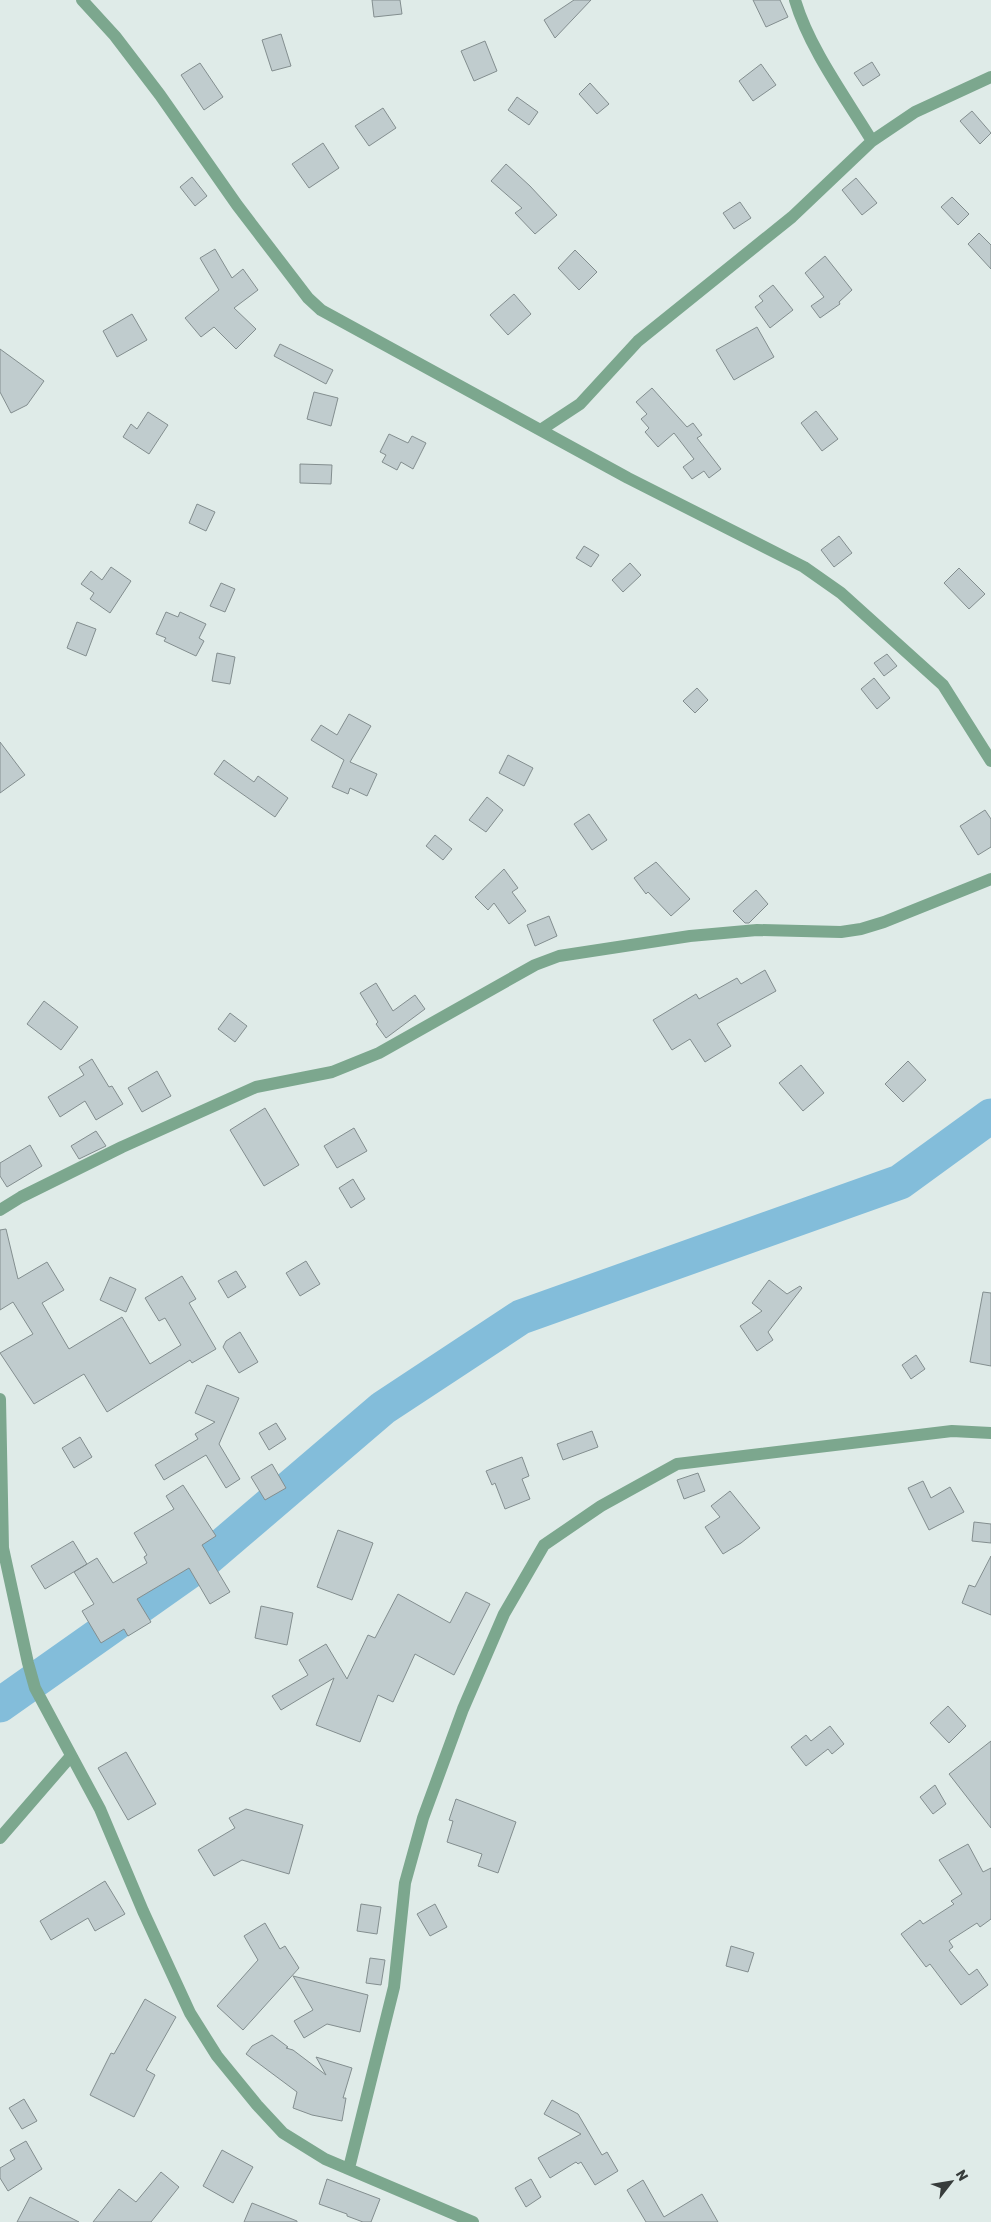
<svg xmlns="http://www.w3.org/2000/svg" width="991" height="2222" viewBox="0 0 991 2222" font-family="Rubik,sans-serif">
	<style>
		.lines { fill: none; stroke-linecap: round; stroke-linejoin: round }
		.river { stroke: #83bdda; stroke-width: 35 }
		.building { fill: #c0ccce; stroke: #838e8f }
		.street { stroke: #7ca78e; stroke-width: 12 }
	</style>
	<rect width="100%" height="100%" fill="#dfebe8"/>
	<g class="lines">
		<path class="river" d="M0 1705 204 1561 383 1408 521 1317 900 1182 991 1116"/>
	</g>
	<path class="building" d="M372 0H400L402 14 374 17Z
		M574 0H591L555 38 544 20Z
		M753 0H780L788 17 766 27Z
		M281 34 291 66 272 71 262 40Z
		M485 41 497 71 474 81 461 51Z
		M872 62 880 75 863 86 854 73Z
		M200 63 223 97 204 110 181 75Z
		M761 64 776 85 753 101 739 81Z
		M590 83 609 104 597 114 579 94Z
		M517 97 538 112 529 125 508 110Z
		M383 108 396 128 369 146 355 126Z
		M972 111 991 133 980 144 960 121Z
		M323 143 339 168 309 188 292 164Z
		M506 164 530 186 557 215 535 234 515 213 522 208 491 181Z
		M192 177 207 196 195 206 180 187Z
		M856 178 877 203 862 215 842 190Z
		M952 197 969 214 958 225 941 207Z
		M740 202 751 218 734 229 723 213Z
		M979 233 991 245V269L968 244Z
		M215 249 232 278 243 269 258 290 234 308 256 329 236 349 214 327 201 337 185 318 219 290 200 258Z
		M575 250 597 272 579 290 558 268Z
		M825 256 852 290 839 302 840 304 820 318 811 306 824 297 805 273Z
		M773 285 793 310 770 328 755 307 763 301 759 296Z
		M514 294 531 314 508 335 490 315Z
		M132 314 147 340 117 357 103 331Z
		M757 327 774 357 734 380 716 350Z
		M280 344 333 370 326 384 274 356Z
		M0 349 44 381 27 405 11 413 0 392Z
		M652 388 687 427 693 423 702 435 697 438 721 469 709 478 704 471 692 479 683 467 694 459 674 433 658 447 645 432 649 428 641 419 647 414 636 402Z
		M314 392 338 398 331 426 307 419Z
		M816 411 838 439 822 451 801 423Z
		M148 412 168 425 149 454 123 437 131 424 137 429Z
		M389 434 408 443 412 436 426 443 413 469 401 462 397 470 382 462 386 455 380 452Z
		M300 464 332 465 331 484 300 483Z
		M197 504 215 512 206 531 189 523Z
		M839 536 852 553 834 567 821 550Z
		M584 546 599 555 591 567 576 558Z
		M630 563 641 575 623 592 612 580Z
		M111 567 131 581 110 613 90 599 94 593 81 584 91 571 102 580Z
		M959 568 985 594 969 609 944 583Z
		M221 583 235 589 225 612 210 606Z
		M166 612 178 617 180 612 206 624 199 638 204 641 196 656 164 641 166 638 156 634Z
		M77 622 96 629 86 656 67 648Z
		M217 653 235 657 230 684 212 681Z
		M887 654 897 666 884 676 874 663Z
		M874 678 890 698 877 709 861 689Z
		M697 688 708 700 695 713 683 701Z
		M349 714 371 726 350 762 377 774 367 796 350 788 348 794 332 787 344 760 311 740 321 725 337 735Z
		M0 742 25 775 0 793Z
		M508 755 533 768 524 786 499 773Z
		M224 760 254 782 258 776 288 798 275 817 214 774Z
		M487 797 503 810 486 832 469 820Z
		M985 810 991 819V847L978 855 960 826Z
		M589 814 607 840 592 850 574 824Z
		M435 835 452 849 443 860 426 846Z
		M656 862 690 899 671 916 648 892 646 894 634 878Z
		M504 869 518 888 512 892 526 911 509 924 494 903 488 910 475 897Z
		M756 890 768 904 749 923H745L733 911Z
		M549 916 557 936 535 946 527 925Z
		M765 970 776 991 717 1024 731 1046 705 1062 690 1039 672 1050 653 1020 696 994 699 999 737 978 741 984Z
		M376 983 393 1011 415 995 425 1009 386 1038 376 1024 378 1022 360 993Z
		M44 1001 78 1027 61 1050 27 1024Z
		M230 1013 247 1026 235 1042 218 1029Z
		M92 1059 109 1087 112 1086 123 1104 96 1120 85 1101 60 1117 48 1097 84 1075 79 1067Z
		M908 1061 926 1080 903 1102 885 1084Z
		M801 1065 824 1093 803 1111 779 1083Z
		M157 1071 171 1096 142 1112 128 1088Z
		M265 1108 299 1165 264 1186 230 1130Z
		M354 1128 367 1151 337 1168 324 1146Z
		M96 1131 106 1146 79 1159 71 1146Z
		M30 1145 42 1166 7 1187 0 1176V1163Z
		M353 1179 365 1199 351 1208 339 1188Z
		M6 1229 18 1279 47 1262 64 1290 42 1303 69 1349 122 1317 150 1364 181 1345 165 1318 159 1321 145 1298 182 1276 196 1299 189 1303 216 1349 192 1363 190 1360 107 1412 84 1374 34 1404 0 1353 33 1334 13 1302 0 1310V1230Z
		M306 1261 320 1284 300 1296 286 1273Z
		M236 1271 246 1287 228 1298 218 1281Z
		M110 1277 136 1289 126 1312 100 1300Z
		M769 1280 787 1294 800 1286 802 1288 768 1332 773 1340 757 1351 740 1326 762 1311 752 1303Z
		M983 1292 991 1293V1366L970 1362Z
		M240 1332 258 1362 239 1373 223 1347 226 1341Z
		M916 1355 925 1369 911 1379 902 1365Z
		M207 1385 239 1398 219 1444 240 1479 226 1488 206 1455 164 1480 155 1465 198 1439 195 1434 215 1422 195 1413Z
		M276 1423 286 1439 269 1450 259 1433Z
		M592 1431 598 1447 563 1460 557 1444Z
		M80 1437 92 1457 74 1468 62 1448Z
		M522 1457 529 1476 522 1479 530 1499 505 1509 495 1483 492 1485 486 1471Z
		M272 1464 286 1488 265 1500 251 1477Z
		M698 1473 705 1491 684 1499 677 1480Z
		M923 1481 931 1498 950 1487 964 1512 929 1530 908 1488Z
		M183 1485 216 1536 202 1545 230 1592 210 1604 189 1568 137 1599 151 1622 128 1636 124 1629 101 1643 82 1611 94 1604 74 1572 97 1558 113 1583 147 1563 144 1557 147 1555 134 1533 174 1509 166 1496Z
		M730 1491 760 1528 741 1543 723 1554 705 1527 720 1517 711 1506Z
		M974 1522 991 1524V1543L972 1541Z
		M338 1530 373 1543 352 1600 317 1587Z
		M73 1541 87 1564 45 1589 31 1566Z
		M991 1556V1615L962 1603 969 1585 975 1587Z
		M466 1592 490 1604 454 1675 415 1654 393 1702 378 1695 360 1742 316 1725 334 1678 281 1710 272 1696 308 1675 299 1660 326 1644 347 1679 368 1635 375 1638 398 1594 450 1623Z
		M261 1606 293 1613 287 1645 255 1638Z
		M948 1706 966 1726 949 1743 930 1723Z
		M830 1726 844 1744 832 1754 828 1749 806 1766 791 1747 806 1735 811 1741Z
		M991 1741V1828L949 1774Z
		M126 1752 156 1804 128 1820 98 1768Z
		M935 1785 946 1804 933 1814 920 1797Z
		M456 1799 516 1822 498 1873 478 1866 482 1854 447 1842 453 1821 449 1820Z
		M246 1809 303 1825 289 1874 242 1860 214 1876 198 1850 235 1828 229 1818Z
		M968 1844 983 1872 991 1868V1919L980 1927 977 1923 949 1941 953 1947 949 1950 969 1975 977 1969 988 1985 961 2005 930 1964 926 1967 901 1934 920 1920 923 1924 954 1904 951 1901 962 1894 939 1860Z
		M105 1881 125 1914 95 1931 88 1918 51 1940 40 1921Z
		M361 1904 381 1907 377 1934 357 1931Z
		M435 1904 447 1927 430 1936 417 1914Z
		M265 1923 280 1949 285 1946 299 1968 243 2030 217 2006 258 1960 244 1936Z
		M731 1946 754 1953 748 1972 726 1966Z
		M370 1958 385 1960 381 1985 366 1983Z
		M293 1976 368 1995 360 2032 327 2024 304 2038 294 2021 313 2010Z
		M145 1999 176 2017 146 2070 155 2075 134 2117 90 2095 111 2053 114 2054Z
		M272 2035 288 2047 286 2048 293 2050 326 2075 316 2057 352 2068 343 2098H346L342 2121 312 2115 293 2108 297 2092 246 2054 252 2046Z
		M24 2099 37 2121 22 2129 9 2108Z
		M552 2100 578 2114 602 2155 607 2152 618 2171 595 2185 581 2162 578 2164 576 2162 550 2178 538 2158 581 2134 544 2114Z
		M26 2141 42 2169 8 2191 0 2178V2168L15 2159 10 2150Z
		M222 2150 253 2167 233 2203 203 2186Z
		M161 2172 179 2187 151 2222H93L119 2189 136 2202Z
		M327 2179 380 2199 371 2222H363L347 2216V2214L319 2204Z
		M531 2179 541 2197 526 2207 515 2188Z
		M643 2180 664 2217 702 2194 718 2222H646L627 2190Z
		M30 2197 79 2222H17Z
		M252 2203 297 2221V2222H244Z"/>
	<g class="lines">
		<path class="street" d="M82 0 115 36 160 95 237 205 308 298 321 310 628 478 804 567 841 593 943 685 991 761
			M795 0C809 48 846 98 872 141
			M542 429 580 404 638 341 792 217 872 141 915 112 991 77
			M0 1210 21 1197 122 1147 256 1087 332 1072 379 1053 535 965 559 956 690 936 757 930 841 932 861 929 884 922 991 879
			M0 1399 3 1548 28 1663 35 1688 100 1809 143 1911 190 2013 217 2056 257 2105 283 2133 325 2159 473 2222
			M0 1838 71 1756
			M349 2168 394 1987 405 1883 423 1818 463 1709 504 1614 544 1545 601 1506 677 1464 952 1431 991 1433"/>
	</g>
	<g transform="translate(951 2182) rotate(59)" stroke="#dfebe8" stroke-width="4" paint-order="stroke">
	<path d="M0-4L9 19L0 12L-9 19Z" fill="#373c3b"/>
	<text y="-8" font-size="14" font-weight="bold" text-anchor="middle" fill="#373c3b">N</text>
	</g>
</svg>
